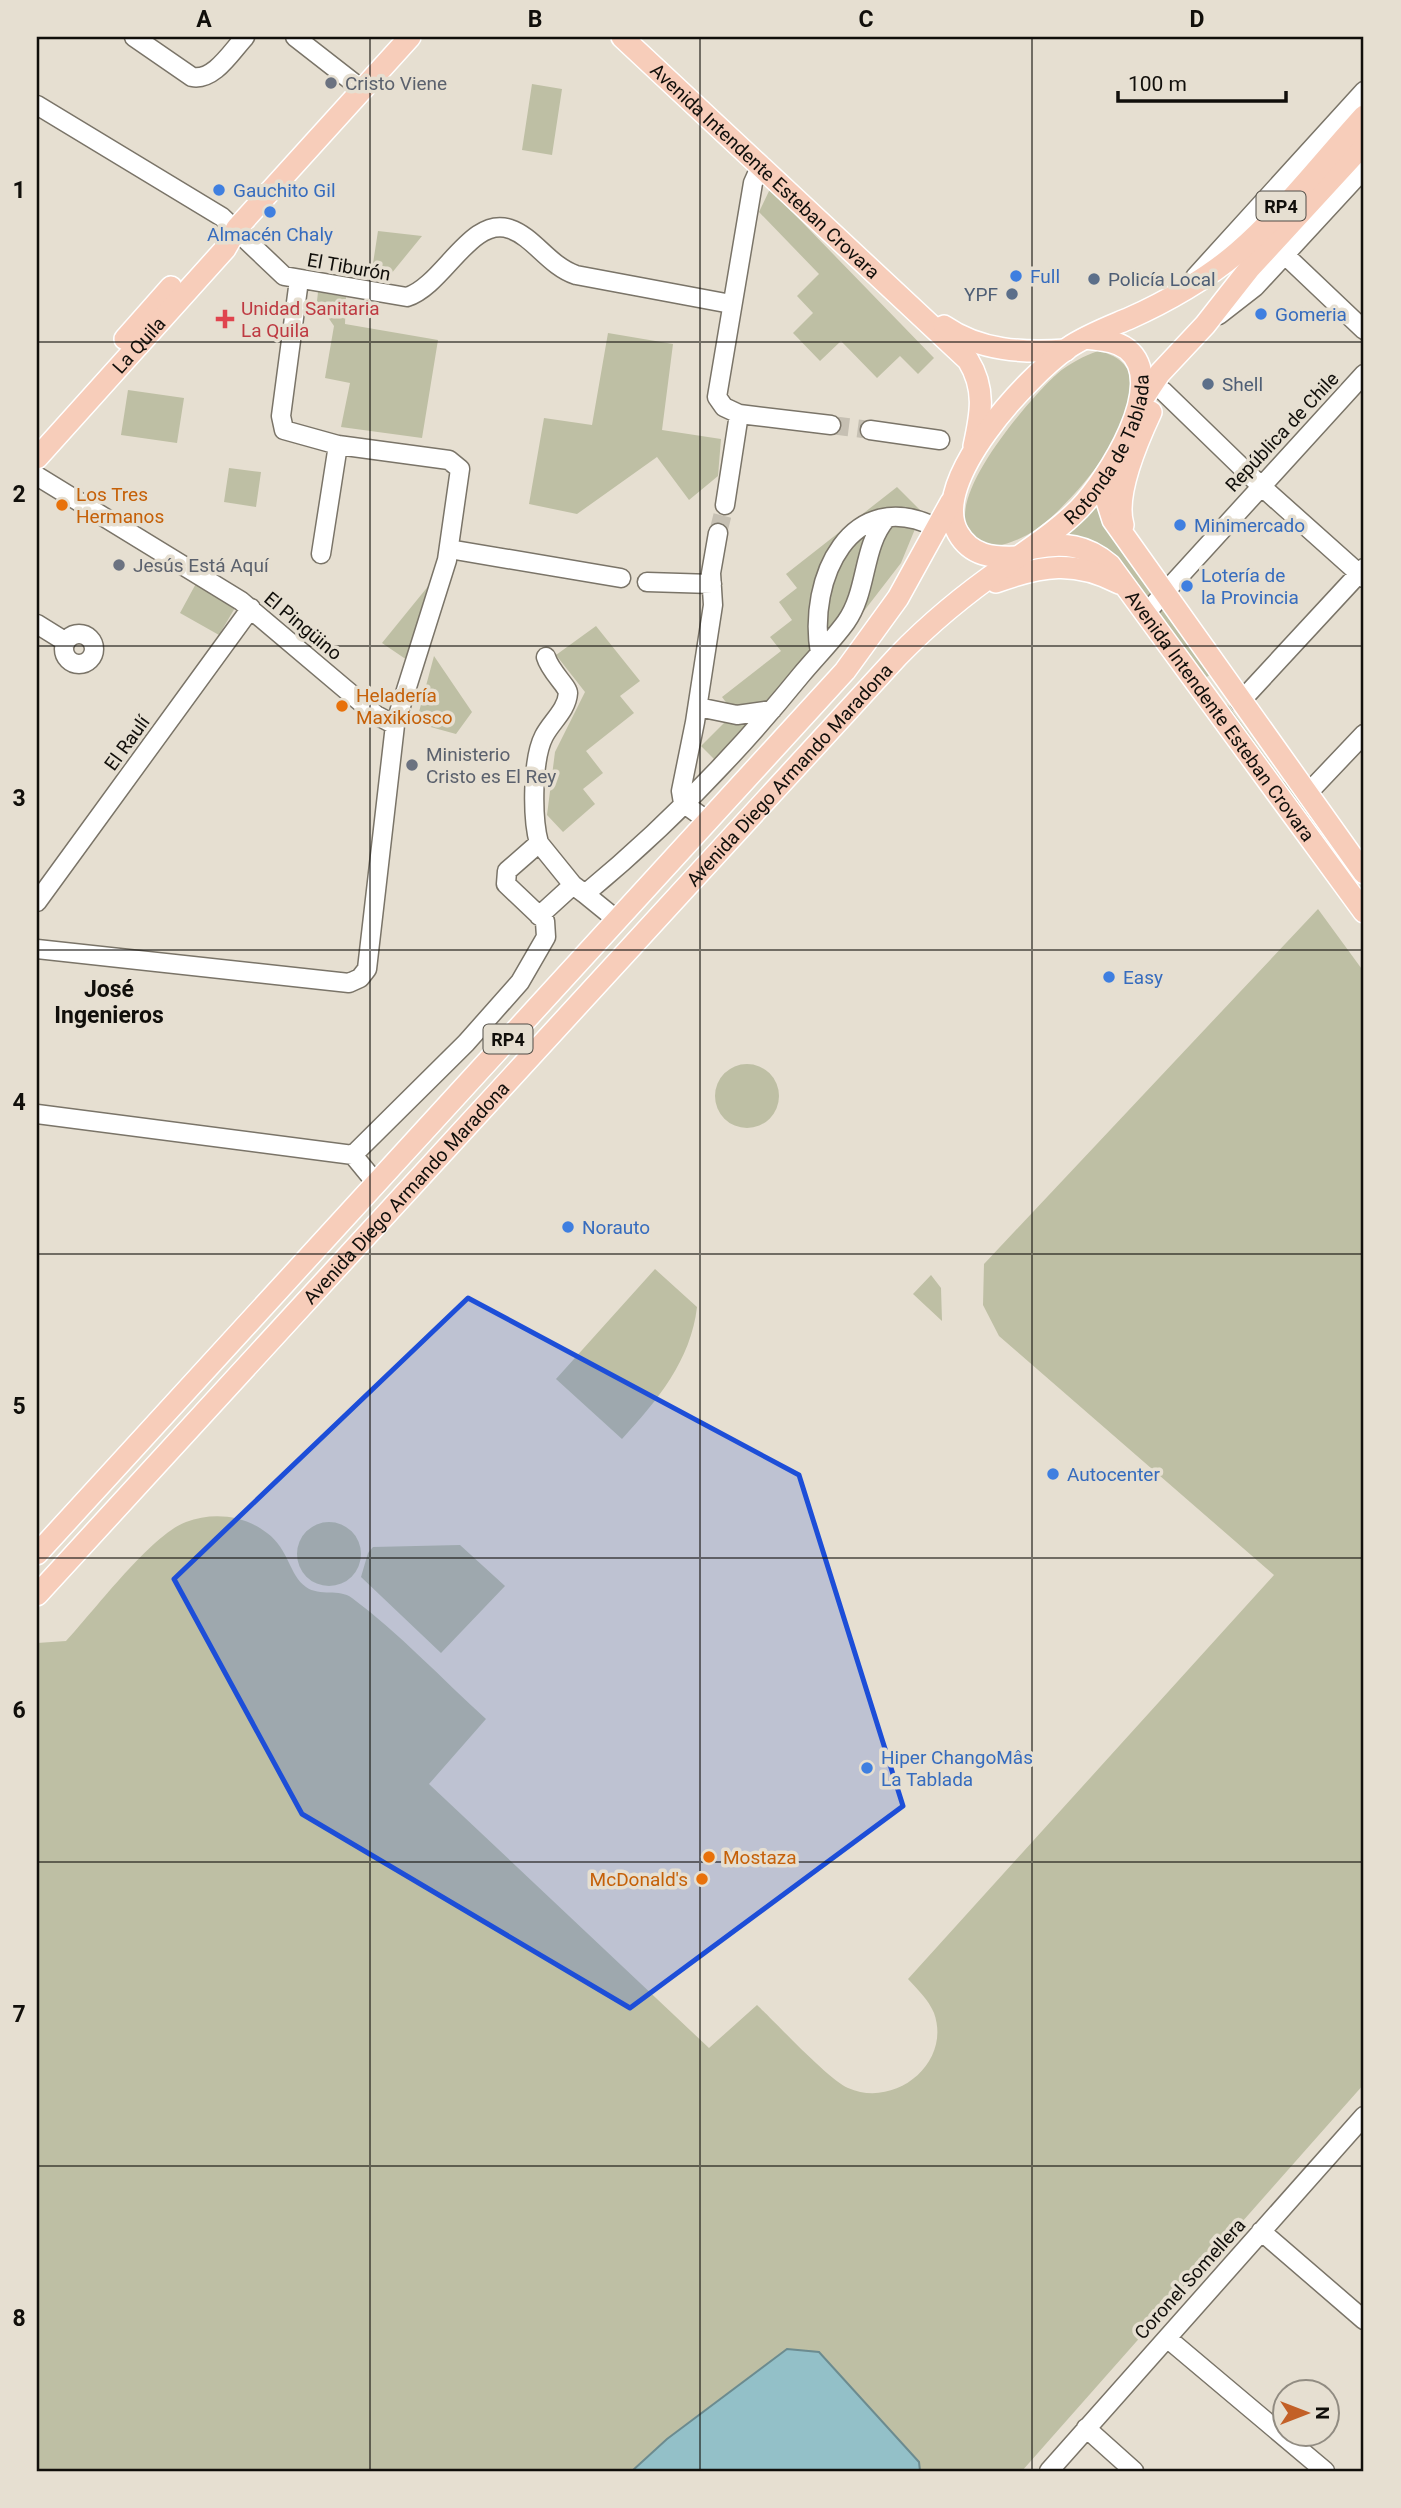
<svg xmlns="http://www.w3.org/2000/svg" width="1401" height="2508" viewBox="0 0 1401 2508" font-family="Roboto,sans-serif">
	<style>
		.green { fill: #bebfa4 }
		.water { fill: #93c0c8; stroke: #6c8b8f; stroke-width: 2 }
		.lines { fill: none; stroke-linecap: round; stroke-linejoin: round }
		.minor-tunnel { stroke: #c6c0b3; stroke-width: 18; stroke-dasharray: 18 9; stroke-linecap: butt }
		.minor-casing { stroke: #7a7468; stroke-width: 21 }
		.major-casing { stroke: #fff; stroke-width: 24 }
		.minor { stroke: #fff; stroke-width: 18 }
		.major { stroke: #f7cdba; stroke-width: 21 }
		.marked { fill: #1d4ed8; fill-opacity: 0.2; stroke: #1d4ed8; stroke-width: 5; stroke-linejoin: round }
		.grid { fill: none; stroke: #110f0b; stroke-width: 2; stroke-opacity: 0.55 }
		.worship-dot { fill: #6b7280; stroke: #e6dfd1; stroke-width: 2.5 }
		.shop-dot { fill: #3f7fe0; stroke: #e6dfd1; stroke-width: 2.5 }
		.service-dot { fill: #5c6f8a; stroke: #e6dfd1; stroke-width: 2.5 }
		.health-dot { fill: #e0444e; stroke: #e6dfd1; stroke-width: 2.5 }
		.food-dot { fill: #e8710a; stroke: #e6dfd1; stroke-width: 2.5 }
		.labels { text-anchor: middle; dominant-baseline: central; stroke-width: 7; stroke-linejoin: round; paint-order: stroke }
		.shield { fill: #e6dfd1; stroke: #514d46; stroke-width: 2 }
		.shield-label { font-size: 18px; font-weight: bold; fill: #110f0b }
		.worship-label { font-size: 19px; fill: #5b616d; stroke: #e6dfd1; text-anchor: start }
		.street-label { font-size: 19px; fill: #110f0b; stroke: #e6dfd1 }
		.shop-label { font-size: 19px; fill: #366cbe; stroke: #e6dfd1; text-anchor: start }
		.service-label { font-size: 19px; fill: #4e5e75; stroke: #e6dfd1; text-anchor: start }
		.health-label { font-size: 19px; fill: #be3a42; stroke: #e6dfd1; text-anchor: start }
		.food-label { font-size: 19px; fill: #c56008; stroke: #e6dfd1; text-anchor: start }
		.quarter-label { font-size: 23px; font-weight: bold; fill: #110f0b; stroke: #e6dfd1 }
		.neatline { fill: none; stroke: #110f0b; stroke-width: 2.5 }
		.grid-label { font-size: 23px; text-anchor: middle; font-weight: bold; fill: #110f0b }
	</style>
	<rect width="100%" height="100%" fill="#e6dfd1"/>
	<path class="green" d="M532 84 562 89 552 155 522 150Z
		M770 189 934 358 918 374 900 356 877 378 841 341 820 361 793 333 813 313 797 296 819 274 759 212Z
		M378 231 422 236 391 274 372 270Z
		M318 292 346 297 345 324 438 340 422 438 341 427 350 383 325 378 334 326 317 301Z
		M608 333 673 344 662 430 721 439 718 476 689 500 657 457 577 514 529 504 544 418 592 425Z
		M1098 351C1190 370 1070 513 1027 535 1009 544 996 550 978 540 929 512 1032 396 1057 374 1068 364 1084 356 1098 351Z
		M128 390 184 398 177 443 121 435Z
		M229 468 261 472 256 507 224 502Z
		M897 487 922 512 901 563 830 655 726 771 701 746 734 713 722 697 781 651 770 637 792 620 779 602 797 588 786 574Z
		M1096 507 1154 593 1147 600 1064 537Z
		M199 578 239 601 219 635 180 613Z
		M434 579 407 660 382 643Z
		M1163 608 1211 674 1204 679 1156 618 1158 609Z
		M596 626 640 681 620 696 634 713 586 751 603 773 583 789 595 804 563 832 547 815 555 752 585 692 556 655Z
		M434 656 472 712 456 734 416 723Z
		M1224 703 1228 705 1283 781 1297 790 1346 865 1343 868Z
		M1318 909 1364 972V2084L1022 2471H37V1643L66 1641C94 1611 151 1535 186 1522 213 1512 244 1515 267 1533 289 1549 289 1575 306 1587 320 1597 339 1588 352 1598 399 1633 442 1679 486 1719L429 1784 709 2048 757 2005C775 2022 829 2080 848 2088 895 2109 952 2063 934 2013 928 1999 918 1990 908 1979L1274 1575 999 1336 983 1305 984 1264Z
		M715 1096a32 32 0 1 1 64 0a32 32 0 1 1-64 0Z
		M655 1269 697 1307C691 1360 657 1401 622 1439L556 1379Z
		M931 1275 941 1288 942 1321 913 1294Z
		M297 1554a32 32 0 1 1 64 0a32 32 0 1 1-64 0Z
		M460 1545 505 1586 441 1653 361 1577 368 1553 373 1547Z"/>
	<path class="water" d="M787 2349 819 2352 919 2462 920 2471H632L667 2439Z"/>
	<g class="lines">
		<path class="minor-tunnel" d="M831 425 870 430
			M718 533 725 505"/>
		<defs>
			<path id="minor" d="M134 37 192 77C214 81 231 52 245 37
				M295 37 363 90
				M37 105 222 217 284 276 407 297C444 285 471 215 510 229 534 237 549 266 576 275L731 304
				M761 165 753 183 717 397 724 407 739 414 831 425
				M1285 255 1364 330
				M1195 277 1364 91
				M1219 315 1255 287 1364 169
				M1163 391 1261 486 1364 578
				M870 430 940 440
				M37 476 241 601 376 715 395 725
				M725 505 739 414
				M449 549 621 578
				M321 554 338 445
				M647 582 712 584
				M1146 613 1364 374
				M37 624 66 642
				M64 649a15 15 0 1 1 30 0a15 15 0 1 1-30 0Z
				M820 653C807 579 851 484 937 528
				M1240 702 1364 568
				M698 707 737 715 772 710
				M1307 794 1364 734
				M708 821 683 803 681 791 695 722 713 605 711 573 718 533
				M539 843C532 818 532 759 544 736 551 722 567 710 568 693 568 687 550 671 546 657
				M585 894 617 920
				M37 902 251 608
				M539 916 573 885
				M37 949 349 983 360 978 367 969 395 725 447 560 460 469 449 460 338 445 284 430 281 416 299 280
				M37 1114 353 1155 466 1043 520 982 546 937 545 921 506 884 507 871 539 843 573 885 585 894C665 828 736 755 801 675 816 657 833 640 846 622 868 591 862 547 886 519
				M353 1155 376 1183
				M1261 2231 1364 2320
				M1167 2338 1325 2471
				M1086 2428 1134 2471
				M1049 2471 1364 2116"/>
			<g id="major">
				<path id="s1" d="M622 37 968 360C986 389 981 414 974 446"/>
				<path d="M944 326C980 351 1023 353 1066 350"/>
				<path d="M125 339 171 287"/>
				<path d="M1142 400 1160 373 1205 325 1249 269 1364 144"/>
				<path id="s2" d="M37 458 225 249 237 228 410 37"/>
				<path d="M1105 476 1104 492 1113 520 1364 873"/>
				<path d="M1123 525C1114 494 1137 442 1151 412"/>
				<path id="s3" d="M1034 548C1064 542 1087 545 1110 565L1364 912"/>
				<path d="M1017 557C993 558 971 556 958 533 928 482 1028 376 1068 348 1087 335 1109 327 1130 318 1166 302 1208 278 1238 252 1284 212 1323 161 1364 116"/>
				<path d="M996 582C1042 565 1075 560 1119 583"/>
				<path d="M37 1554 845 671 898 598 951 502"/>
				<path id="s4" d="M37 1595 898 656C931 622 965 594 1004 567 1030 548 1056 532 1079 509 1107 480 1170 383 1127 349 1115 340 1100 340 1086 338"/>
			</g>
		</defs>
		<use href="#minor" class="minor-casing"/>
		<use href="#major" class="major-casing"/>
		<use href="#minor" class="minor"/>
		<use href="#major" class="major"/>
	</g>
	<path class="marked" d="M468 1298 799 1475 903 1806 630 2008 302 1814 174 1579Z"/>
	<path class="grid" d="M370 37V2471M700 37V2471M1032 37V2471M37 342H1364M37 646H1364M37 950H1364M37 1254H1364M37 1558H1364M37 1862H1364M37 2166H1364"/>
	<g class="worship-dot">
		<circle cx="331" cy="83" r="7"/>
		<circle cx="119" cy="565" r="7"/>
		<circle cx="412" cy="765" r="7"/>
	</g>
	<g class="shop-dot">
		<circle cx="219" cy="190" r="7"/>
		<circle cx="270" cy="212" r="7"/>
		<circle cx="1016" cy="276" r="7"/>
		<circle cx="1261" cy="314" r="7"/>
		<circle cx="1180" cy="525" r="7"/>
		<circle cx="1187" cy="586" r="7"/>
		<circle cx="1109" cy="977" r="7"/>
		<circle cx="568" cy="1227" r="7"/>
		<circle cx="1053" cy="1474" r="7"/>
		<circle cx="867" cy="1768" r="7"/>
	</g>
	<g class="service-dot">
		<circle cx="1094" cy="279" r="7"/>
		<circle cx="1012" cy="294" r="7"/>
		<circle cx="1208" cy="384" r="7"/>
	</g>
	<path class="health-dot" d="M221.5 308.5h7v7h7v7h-7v7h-7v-7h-7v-7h7z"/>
	<g class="food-dot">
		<circle cx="62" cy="505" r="7"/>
		<circle cx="342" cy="706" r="7"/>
		<circle cx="709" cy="1857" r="7"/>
		<circle cx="702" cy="1879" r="7"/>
	</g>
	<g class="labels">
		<g class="shield">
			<rect x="1256.5" y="191.5" width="49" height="29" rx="5"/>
			<rect x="483.5" y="1024.5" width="49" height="29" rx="5"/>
		</g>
		<g class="shield-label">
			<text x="1281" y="206">RP4</text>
			<text x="508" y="1039">RP4</text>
		</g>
		<g class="worship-label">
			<text x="345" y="83">Cristo Viene</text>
			<text x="133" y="565">Jesús Está Aquí</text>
			<text x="426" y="754">Ministerio<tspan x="426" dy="22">Cristo es El Rey</tspan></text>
		</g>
		<g class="street-label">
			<text stroke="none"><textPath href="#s1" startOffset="196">Avenida Intendente Esteban Crovara</textPath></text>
			<text transform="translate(349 267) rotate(10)">El Tiburón</text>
			<text stroke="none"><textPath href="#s2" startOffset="152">La Quila</textPath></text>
			<text transform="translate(1282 432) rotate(-47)">República de Chile</text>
			<text stroke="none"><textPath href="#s4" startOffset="1575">Rotonda de Tablada</textPath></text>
			<text transform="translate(303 626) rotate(40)">El Pingüino</text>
			<text stroke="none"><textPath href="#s3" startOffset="268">Avenida Intendente Esteban Crovara</textPath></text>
			<text transform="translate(127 743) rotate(-54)">El Raulí</text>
			<text stroke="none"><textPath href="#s4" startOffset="1113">Avenida Diego Armando Maradona</textPath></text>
			<text stroke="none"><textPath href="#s4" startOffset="546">Avenida Diego Armando Maradona</textPath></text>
			<text transform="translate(1190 2279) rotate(-48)">Coronel Somellera</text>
		</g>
		<g class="shop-label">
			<text x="233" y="190">Gauchito Gil</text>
			<text x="270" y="234" text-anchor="middle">Almacén Chaly</text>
			<text x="1030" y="276">Full</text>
			<text x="1275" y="314">Gomeria</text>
			<text x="1194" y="525">Minimercado</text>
			<text x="1201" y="575">Lotería de<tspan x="1201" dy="22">la Provincia</tspan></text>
			<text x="1123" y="977">Easy</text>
			<text x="582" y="1227">Norauto</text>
			<text x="1067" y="1474">Autocenter</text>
			<text x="881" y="1757">Hiper ChangoMâs<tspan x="881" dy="22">La Tablada</tspan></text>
		</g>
		<g class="service-label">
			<text x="1108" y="279">Policía Local</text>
			<text x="998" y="294" text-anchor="end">YPF</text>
			<text x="1222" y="384">Shell</text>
		</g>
		<g class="health-label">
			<text x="241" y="308">Unidad Sanitaria<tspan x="241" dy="22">La Quila</tspan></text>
		</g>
		<g class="food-label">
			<text x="76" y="494">Los Tres<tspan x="76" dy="22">Hermanos</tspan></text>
			<text x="356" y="695">Heladería<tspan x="356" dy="22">Maxikiosco</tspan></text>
			<text x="723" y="1857">Mostaza</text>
			<text x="688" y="1879" text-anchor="end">McDonald's</text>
		</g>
		<g class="quarter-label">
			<text x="109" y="989">José<tspan x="109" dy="26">Ingenieros</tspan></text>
		</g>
	</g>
	<rect width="1401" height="2508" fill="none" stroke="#e6dfd1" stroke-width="77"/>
	<g transform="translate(1306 2413) rotate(90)"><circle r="33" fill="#e6dfd1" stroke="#918c82" stroke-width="2"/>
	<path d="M0-5L12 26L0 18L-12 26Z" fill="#c36027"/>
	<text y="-10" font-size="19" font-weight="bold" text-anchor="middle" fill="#110f0b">N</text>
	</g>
	<path d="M1118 91v10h168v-10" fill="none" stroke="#110f0b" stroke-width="3.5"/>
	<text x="1128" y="91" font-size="21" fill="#110f0b" stroke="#e6dfd1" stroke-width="5" paint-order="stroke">100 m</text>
	<rect x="38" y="38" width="1324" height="2432" class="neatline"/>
	<g class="grid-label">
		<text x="204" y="27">A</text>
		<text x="535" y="27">B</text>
		<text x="866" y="27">C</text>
		<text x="1197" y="27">D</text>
		<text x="19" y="198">1</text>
		<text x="19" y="502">2</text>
		<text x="19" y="806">3</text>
		<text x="19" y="1110">4</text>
		<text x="19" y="1414">5</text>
		<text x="19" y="1718">6</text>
		<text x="19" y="2022">7</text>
		<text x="19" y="2326">8</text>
	</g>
</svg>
